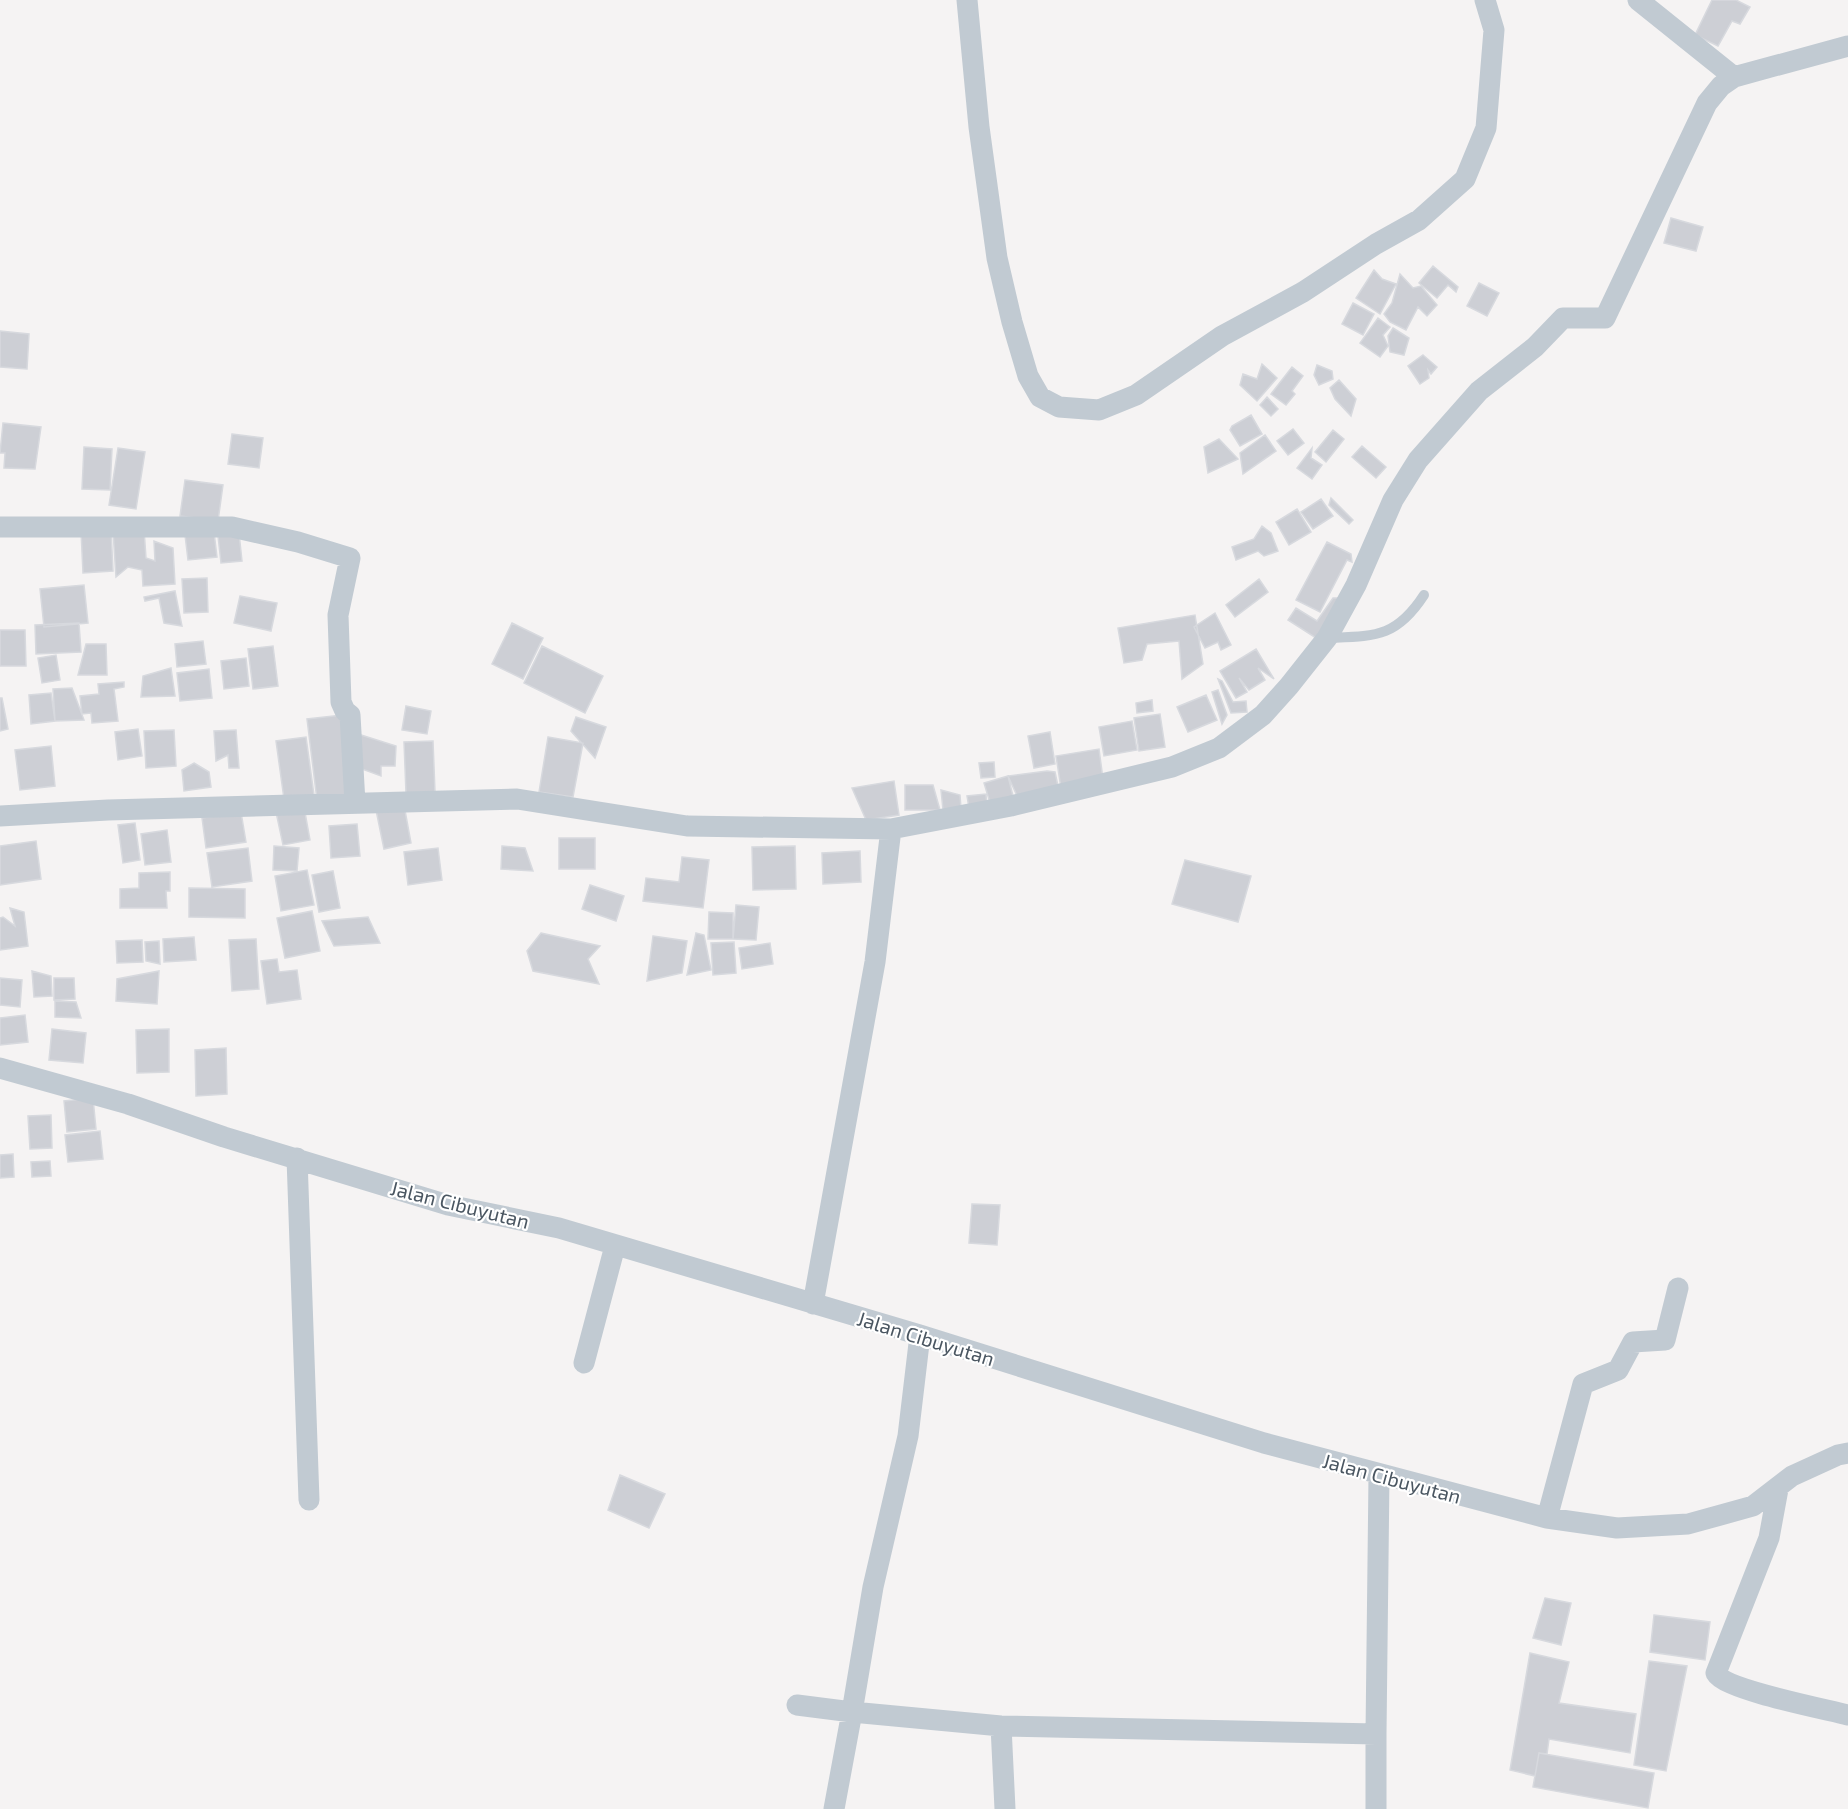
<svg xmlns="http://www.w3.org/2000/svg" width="1848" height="1809" viewBox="0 0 1848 1809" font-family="'Exo 2',sans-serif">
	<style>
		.building { fill: #cdcfd5; stroke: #d7d9de; stroke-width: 1.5 }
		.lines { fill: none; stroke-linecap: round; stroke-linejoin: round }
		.lane { stroke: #c1cad2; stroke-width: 10 }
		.street { stroke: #c1cad2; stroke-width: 21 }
		.labels { text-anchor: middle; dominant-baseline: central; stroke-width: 4.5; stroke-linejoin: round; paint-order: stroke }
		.street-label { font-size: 20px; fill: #4a5661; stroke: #fff }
	</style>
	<rect width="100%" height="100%" fill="#f5f3f3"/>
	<path class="building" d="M1712 0H1736L1750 7 1740 24 1732 21 1718 46 1695 35Z
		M1671 218 1703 227 1696 251 1664 243Z
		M1433 266 1458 287 1456 292 1448 285 1437 298 1419 283Z
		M1374 270 1382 279 1396 284 1380 314 1356 298Z
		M1400 274 1413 288 1421 286 1437 305 1427 316 1418 307 1406 330 1390 322 1384 314 1392 303Z
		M1479 283 1499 293 1487 316 1467 306Z
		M1353 303 1374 314 1363 335 1342 324Z
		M1378 318 1390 327 1383 335 1388 346 1380 357 1360 343Z
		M1393 328 1409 338 1404 355 1390 352 1388 336Z
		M0 331 29 334 27 369 0 367Z
		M1423 355 1437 367 1431 374 1428 370 1429 378 1420 384 1408 366Z
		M1262 364 1277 378 1257 401 1240 385 1243 374 1257 379Z
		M1317 365 1332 371 1333 379 1319 385 1314 375Z
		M1292 367 1303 376 1292 391 1295 394 1286 405 1271 394Z
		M1339 380 1356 399 1351 416 1335 399 1330 388Z
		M1267 397 1278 409 1271 416 1260 405Z
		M1251 415 1262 434 1240 446 1230 430 1232 426Z
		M3 423 41 427 35 469 4 468 5 453H0Z
		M1293 429 1304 443 1288 455 1277 441Z
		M1333 430 1344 439 1326 462 1315 452Z
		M232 434 263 438 259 468 228 464Z
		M1265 435 1276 451 1243 474 1240 453Z
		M1219 439 1238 459 1208 473 1204 447Z
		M1362 446 1386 467 1376 478 1352 457Z
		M84 447 112 449 110 490 82 489Z
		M118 448 145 452 136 509 109 505Z
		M1312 448 1311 458 1322 465 1312 479 1297 468Z
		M185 480 223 485 218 521 180 516Z
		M1331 498 1353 520 1349 524 1329 505Z
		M1321 499 1333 516 1313 529 1301 512Z
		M1297 509 1311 532 1289 545 1276 522Z
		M1262 526 1271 533 1278 551 1264 556 1258 551 1236 560 1232 547 1254 539Z
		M111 529 113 571 83 573 81 531Z
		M144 529 146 558 155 561 154 541 173 548 175 584 143 586 142 570 128 567 116 577 113 531Z
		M214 532 217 557 188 560 185 535Z
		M239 533 242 561 221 563 218 536Z
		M1327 542 1351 554 1352 562 1347 560 1320 612 1296 600Z
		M207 578 208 612 184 613 182 579Z
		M1259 579 1268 592 1235 617 1226 605Z
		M84 585 88 623 44 627 40 589Z
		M175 591 182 626 164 623 159 598 145 601 144 597Z
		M240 596 277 603 271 631 234 623Z
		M1333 598H1343L1316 638 1288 620 1296 608 1317 621Z
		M1215 613 1231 645 1221 650 1218 642 1205 648 1194 627Z
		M1195 615 1203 664 1182 679 1179 641 1147 644 1142 660 1124 663 1118 628Z
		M79 623 81 652 36 654 35 625Z
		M512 623 543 638 523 679 492 664Z
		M0 630H25L26 666H0Z
		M203 641 206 664 177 667 175 644Z
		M86 644H106L107 675H78Z
		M273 646 278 686 253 689 248 649Z
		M542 646 603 676 585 713 524 683Z
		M1256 649 1274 679 1258 668 1265 680 1249 690 1239 678 1247 692 1236 698 1220 671Z
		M56 655 60 680 42 683 38 658Z
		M246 658 249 686 224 689 221 661Z
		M171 668 175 696 141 697 143 676Z
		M209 669 212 698 180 701 177 673Z
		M1218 679 1222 681 1233 702 1246 701 1247 712 1231 713Z
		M124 682V687L114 689 118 721 92 723 91 713 82 714 80 696 99 694 98 684Z
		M72 688 84 720 55 721 53 689Z
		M1218 690 1227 715 1222 724 1212 692Z
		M51 693 55 721 31 724 29 695Z
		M1206 695 1217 720 1188 732 1177 707Z
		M0 698H2L8 729 0 731Z
		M1152 700 1153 711 1137 713 1136 703Z
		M406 706 431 711 427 734 402 730Z
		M1160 714 1165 747 1139 751 1134 718Z
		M342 715 351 796 317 800 307 719Z
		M576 717 606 727 595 758 571 731Z
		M1132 721 1137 750 1104 756 1099 727Z
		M138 729 142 756 118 760 115 732Z
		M174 730 176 766 146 768 144 731Z
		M236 730 239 768H229L228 755 216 761 214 731Z
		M1050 732 1055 764 1034 768 1028 736Z
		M358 734 396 746 395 766H381V776L362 769Z
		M306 737 314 795 284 799 276 741Z
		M548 737 583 743 573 797 539 792Z
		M433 741 435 792 406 793 404 742Z
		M51 746 55 786 20 790 15 750Z
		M1099 749 1103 779 1061 788 1056 756Z
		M994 762 995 777 981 778 979 763Z
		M194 763 209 772 211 787 184 791 182 770Z
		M1047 771 1055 772 1059 791 1018 798 1008 776Z
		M1008 776 1014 800 991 806 984 783Z
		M894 781 899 815 866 820 852 788Z
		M905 785H933L940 810H905Z
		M941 790 960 795 961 808 943 810Z
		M986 794 987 807 969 808 967 796Z
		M404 805 411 843 384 849 376 810Z
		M304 807 310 840 283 845 276 812Z
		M241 812 246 842 206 848 202 818Z
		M135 823 140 860 123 863 118 825Z
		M357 824 360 856 331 858 329 826Z
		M167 830 171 862 145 865 141 834Z
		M559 838H595V869H559Z
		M36 841 41 879 0 885V846Z
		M274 846 299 848 297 871 273 870Z
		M502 846 525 848 533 871 501 869Z
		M795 846 796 889 753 890 752 847Z
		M248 848 252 881 212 887 207 853Z
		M438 848 442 880 408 885 404 852Z
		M860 851 861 882 823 884 822 853Z
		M682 857 709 860 703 908 643 901 646 878 679 882Z
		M1185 860 1251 876 1238 922 1172 904Z
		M307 870 314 905 281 911 275 876Z
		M333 871 340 908 319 912 312 875Z
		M170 872V891H166L167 908H120V889L139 888V873Z
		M590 885 624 896 616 921 582 909Z
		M189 888 245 889V918L189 917Z
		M736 905 759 907 756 940 733 939Z
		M10 908 24 912 28 946 0 950V918L3 917 15 926Z
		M312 911 320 951 285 958 277 918Z
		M709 912 733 913V939H708Z
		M368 917 380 943 334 946 322 921Z
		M541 933 600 946 588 959 599 984 533 971 527 951Z
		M696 933 704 935 711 970 687 975Z
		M653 936 687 941 682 973 647 981Z
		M194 937 196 960 164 962 163 939Z
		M256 939 259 989 232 991 229 940Z
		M142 940 143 962 117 963 116 941Z
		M159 941 160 964 146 961 145 942Z
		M734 942 736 973 713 975 711 943Z
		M770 943 773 964 742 969 739 948Z
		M277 959 279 972 297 970 301 999 267 1004 261 961Z
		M32 971 51 976 52 996 34 997Z
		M159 971 157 1004 116 1001 117 979Z
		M0 978 22 980 20 1007 0 1005Z
		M54 978H74L75 999 54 1000Z
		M55 1001 76 1002 81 1018 55 1017Z
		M25 1015 28 1042 0 1045V1018Z
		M52 1029 86 1033 83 1063 49 1060Z
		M169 1029V1072L137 1073 136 1030Z
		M226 1048 227 1094 196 1096 195 1050Z
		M93 1098 96 1129 67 1132 64 1101Z
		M51 1115 52 1148 30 1149 28 1116Z
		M100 1131 103 1159 68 1162 65 1135Z
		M13 1154 14 1177 0 1178V1155Z
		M50 1161 51 1176 32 1177 31 1162Z
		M972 1204 1000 1205 997 1245 969 1243Z
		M620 1475 665 1494 649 1528 608 1510Z
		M1545 1598 1571 1603 1561 1645 1533 1638Z
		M1654 1615 1710 1622 1705 1660 1650 1652Z
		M1530 1653 1569 1662 1559 1703 1636 1714 1630 1753 1549 1739 1547 1754 1539 1753 1535 1776 1510 1770Z
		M1649 1661 1687 1666 1666 1771 1634 1765Z
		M1539 1753 1654 1773 1648 1808 1533 1787Z"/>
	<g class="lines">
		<path class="lane" d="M1327 638C1375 636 1396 638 1424 595"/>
		<path class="street" d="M967 0 979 127 997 258 1012 322 1028 376 1040 397 1059 407 1099 410 1136 395 1222 336 1303 292 1376 244 1419 220 1465 179 1486 128 1494 30 1485 0
			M1638 0 1734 77
			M0 527H232L298 542 350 558 338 615 341 702 345 711 350 715 355 803
			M0 816 108 810 517 799 687 826 891 829 1011 806 1172 767 1219 748 1263 715 1289 686 1327 638 1356 585 1393 500 1418 460 1479 391 1535 347 1563 318H1605L1707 103 1721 86 1734 77 1848 46
			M0 1068 128 1104 224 1137 448 1205 559 1228 920 1335 1264 1443 1547 1518 1617 1528 1688 1524 1753 1506 1792 1476 1838 1455 1848 1453
			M297 1158 309 1500
			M813 1304 875 962 891 829
			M920 1335 908 1436 873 1587 852 1712 1001 1726 1376 1734 1379 1475
			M584 1363 615 1246
			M1778 1489 1769 1538 1716 1673C1725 1690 1825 1709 1848 1715
			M1547 1518 1583 1384 1618 1370 1633 1342 1665 1340 1678 1288
			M797 1705 852 1712 834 1809
			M1001 1726 1005 1809
			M1376 1734V1809"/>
	</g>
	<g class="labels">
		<g class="street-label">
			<text transform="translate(460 1204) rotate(14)">Jalan Cibuyutan</text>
			<text transform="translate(926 1338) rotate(17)">Jalan Cibuyutan</text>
			<text transform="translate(1392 1478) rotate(15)">Jalan Cibuyutan</text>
		</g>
	</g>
</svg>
